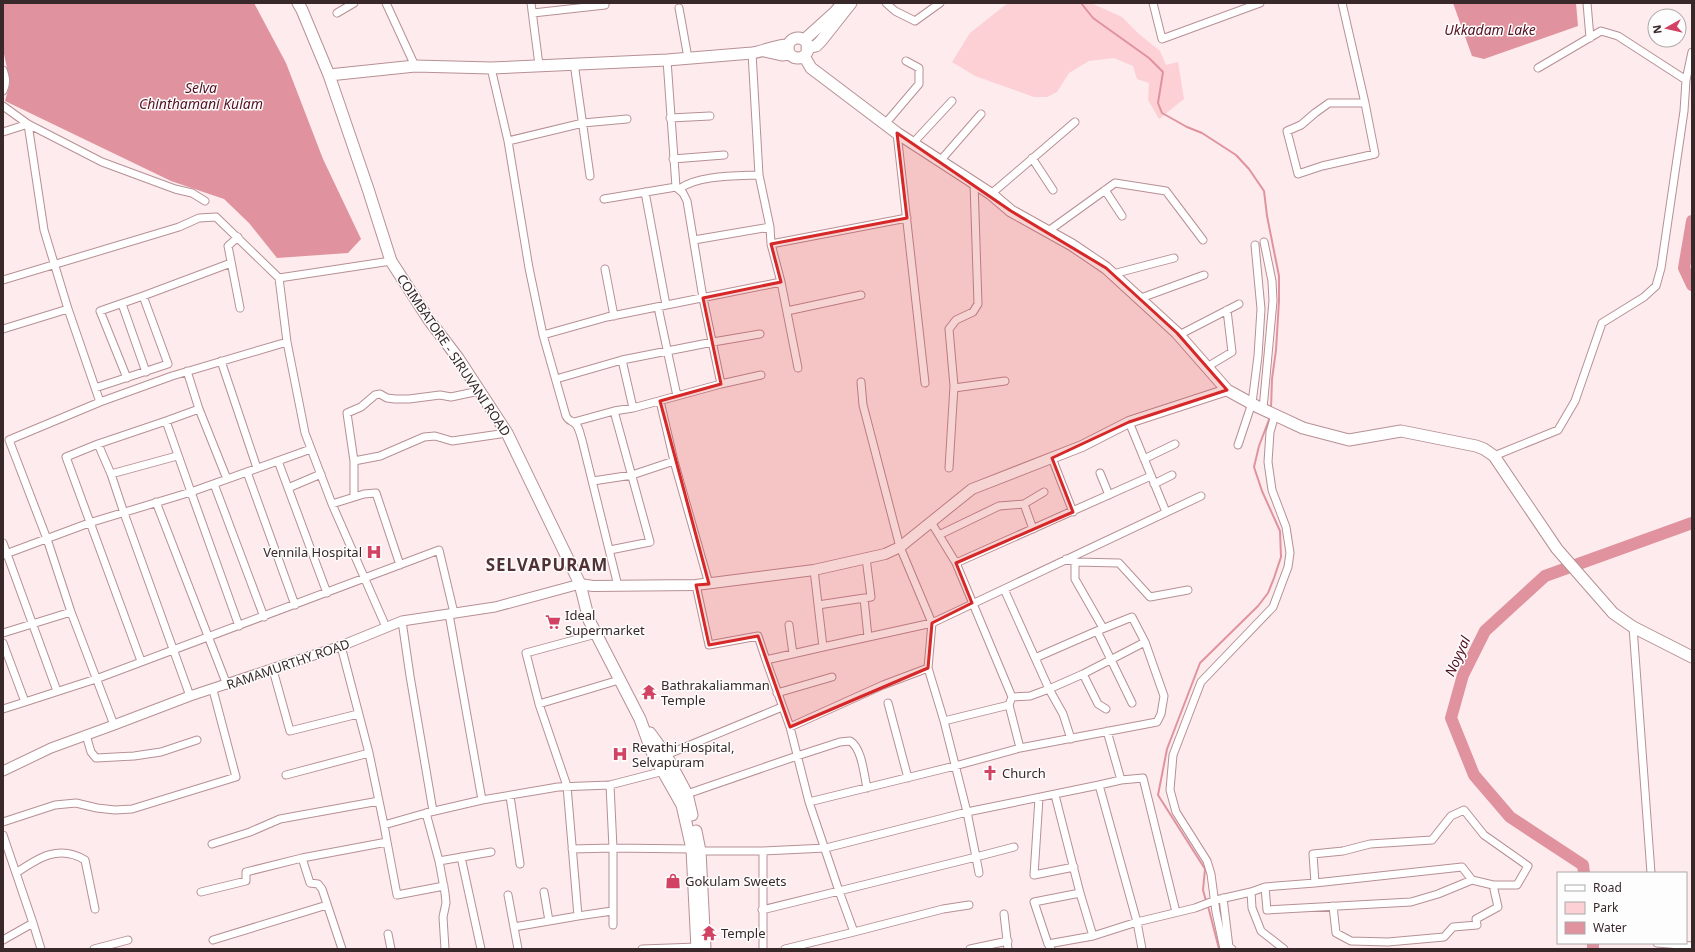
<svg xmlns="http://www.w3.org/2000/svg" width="1695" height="952" viewBox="0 0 1695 952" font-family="'Noto Sans',sans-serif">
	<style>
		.green { fill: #fcd0d4 }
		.water { fill: #e0939e }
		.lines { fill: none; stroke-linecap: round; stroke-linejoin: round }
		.stream { stroke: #e0939e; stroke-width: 2 }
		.river { stroke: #e0939e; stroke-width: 12 }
		.minor-casing { stroke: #b79094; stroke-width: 9 }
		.tertiary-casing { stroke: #b79094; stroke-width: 11 }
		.secondary-casing { stroke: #b79094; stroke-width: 12 }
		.primary-casing { stroke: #b79094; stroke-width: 13 }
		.minor { stroke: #fff; stroke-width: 7 }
		.tertiary { stroke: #fff; stroke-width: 9 }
		.secondary { stroke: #fff; stroke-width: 10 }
		.primary { stroke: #fff; stroke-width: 11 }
		.marked { fill: #d62828; fill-opacity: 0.2; stroke: #d62828; stroke-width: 3; stroke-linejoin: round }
		.labels { text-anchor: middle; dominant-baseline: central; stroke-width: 3; stroke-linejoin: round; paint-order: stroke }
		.street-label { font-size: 13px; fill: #38282a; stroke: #fdfdfd }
		.poi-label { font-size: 13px; fill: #38282a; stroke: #fdfdfd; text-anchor: start }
		.water-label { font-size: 14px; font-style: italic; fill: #541021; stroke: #fdfdfd }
		.district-label { font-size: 17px; font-weight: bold; letter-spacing: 1px; fill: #523135; stroke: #fdfdfd }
	</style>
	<rect width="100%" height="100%" fill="#fdebed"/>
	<path class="green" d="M1008 3H1091L1122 17 1139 34 1160 51 1166 65 1178 62 1184 99 1159 119 1148 100 1149 83 1137 79 1133 66 1114 58 1089 61 1069 73 1057 92 1047 97H1034L975 76 952 62 970 33Z"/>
	<path class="water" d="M3 3H254L286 63 323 159 361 239 348 253 277 258 249 223 224 199 171 181 5 101 10 83 3 49Z
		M1453 3H1576L1578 26 1484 59 1472 56Z"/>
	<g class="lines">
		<path class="stream" d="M1081 3 1093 18 1149 58 1163 72 1158 103 1162 113 1187 127 1202 133 1236 155 1249 169 1264 191 1267 216 1279 276V301L1276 350 1272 379 1271 409
			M1206 901 1203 890 1205 869 1158 795 1167 749 1200 663 1258 606 1268 593 1274 578 1281 557 1280 531 1262 491 1254 467 1259 446 1270 417
			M1208 906 1219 949"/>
		<path class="river" d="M1692 221 1684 268 1692 285
			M1584 873 1583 865 1510 817 1474 775 1451 718 1463 675 1485 631 1545 576 1692 523
			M1593 949V943"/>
		<defs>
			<path id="minor" d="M386 3 415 66
				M531 3 539 65
				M886 3 895 11 915 21 940 3
				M1153 3 1162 39 1260 3
				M1342 3 1365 103 1375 154 1322 166 1298 174 1287 131 1301 125 1315 113 1329 103H1365
				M1587 3 1590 38
				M679 8 688 58
				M337 13 354 3
				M533 13 605 5
				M752 53 759 175 770 227 771 244 781 282 798 368
				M574 63 590 176
				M491 68 508 141 529 268 543 335 566 416C568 420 569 420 573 422 579 425 580 434 582 440L618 586
				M1538 68 1601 31 1618 36 1686 80
				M3 70C6 78 7 83 3 91
				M3 106 28 124 44 230 68 309 100 402
				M670 118 710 116
				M885 124 919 84V68L906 61
				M3 132 28 124 102 162 175 189 192 193 205 201
				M897 133 925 383
				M508 141 583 123 627 119
				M913 143 952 101
				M1032 158 1053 190
				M673 159 724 155
				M940 161 981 114
				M679 189C698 175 736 176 759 175
				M1105 190 1122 216
				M645 192 666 305
				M991 194 1075 122
				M604 199 676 187
				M1047 232 1115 183 1166 191 1203 240
				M238 237 228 246 240 308
				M694 240 770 227
				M771 244 907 218
				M605 269 614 316
				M1113 274 1174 258
				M3 280 179 227 199 218 216 217 279 278
				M143 296 231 263
				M1141 298 1204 275
				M122 304 146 372
				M658 307 677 396
				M787 311 861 295
				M3 329 68 309
				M543 335 607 317 781 282
				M1179 335 1239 304
				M622 360 633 408
				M221 361 257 468
				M1207 367 1232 352 1227 310
				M187 371 199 409 227 479
				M556 379 622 360 713 342 760 334
				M721 384 761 375
				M95 388C120 380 144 372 168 364L143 296 100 311 127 378
				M954 388 1005 381
				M660 401 674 461 709 584
				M1263 409 1273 301 1272 281 1264 242
				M166 421 199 409
				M574 422 614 411 633 408 721 384 703 298 687 201 683 193 676 187 667 60
				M1129 422 1166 512
				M98 444 111 474 124 513 190 696
				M1238 445 1252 403 1258 356 1261 309 1255 245
				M1494 456 1558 430 1575 401 1602 323 1644 297 1656 286 1661 268 1684 111 1686 80 1692 52
				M1052 458 1073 512
				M1144 459 1175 444
				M278 461 327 593
				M354 461 380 456 424 437 435 436 452 441 507 433
				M949 468 954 386 949 329 956 320 973 312 978 304 974 183
				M247 472 295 605
				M1100 473 1109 495
				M111 474 177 456
				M593 481 632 475 674 461
				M214 484 264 617
				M1154 484 1172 475
				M288 488 321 474
				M191 492 239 626
				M354 497V461L347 413 361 407 375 395 380 394 387 398 395 399H409L440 395 451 397 479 391
				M156 502 227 685
				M332 504 364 494 376 493 400 565
				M1024 504 1033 529
				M931 522 956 563 1012 697 1009 705
				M939 535 999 506 1024 504 1044 492
				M3 543 57 691
				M610 550 650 542 614 411
				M3 555 89 523 191 492 311 449
				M1066 559 1075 562 1119 563 1150 597 1188 590
				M1075 562V579L1103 628
				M956 563 1151 476
				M696 585 709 645 758 636 766 660
				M1004 589 1049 689 1063 714 1071 739
				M864 598 868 637
				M818 605 871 597 866 558
				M449 614 482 800
				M402 621 410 676 433 811
				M789 625 793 654
				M386 627 332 504 305 433 287 342 279 278 391 261
				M1633 627 1651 873
				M1097 631 1132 703
				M3 633 71 612
				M596 634 526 653 539 704 567 786 578 916 612 911
				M3 643 25 702 96 679 439 550 454 613
				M341 646 369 753 384 825 426 813 439 861 445 893 446 903 443 917 445 949
				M823 647 932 623 1201 496
				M141 661 66 457 98 444 166 421 191 492
				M273 670 290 731 358 714
				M1083 674 1098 704 1106 709
				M777 693 832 677
				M1012 697 1030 696 1049 689 1083 674 1145 642
				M888 703 908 778
				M539 704 619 680
				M3 709 25 702
				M944 721 1009 705 1020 748
				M114 725 71 612 47 539 9 440 100 402 172 376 287 342
				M790 727 883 685 928 668
				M1107 731 1121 780
				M86 735 91 752 96 758 134 756 161 752 197 740
				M666 755 782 707
				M286 775 369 753
				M610 785 664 771
				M1099 785 1121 780 1143 778 1176 912
				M687 794 797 756 840 742 850 741C862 748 864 775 867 788
				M1055 795 1080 893 1093 936
				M510 796 520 864
				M1039 798 1034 875 1074 867
				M809 802 955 766 1020 748 1157 722 1161 714 1164 696 1145 642 1132 617 1097 631 1035 658
				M426 813 482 800 558 787 610 785 613 848 692 849
				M3 822 55 805 76 803 97 808 115 810 132 809 236 777 213 690
				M3 835 33 923 41 949
				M387 842 397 895 444 886
				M212 844 250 832 280 819 379 801
				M572 849 613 848V925
				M700 851H763V949
				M763 851 826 848 967 812 1099 785 1137 922 1142 949
				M461 857 481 949
				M302 858 310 883 318 884 322 889 342 949
				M439 861 491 852
				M16 873C38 858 59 844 85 860L95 909
				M979 873 976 857 1014 847
				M1315 883 1313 854 1343 851 1370 844 1432 840 1451 816 1464 810 1484 835 1528 866 1517 885H1493L1498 907 1476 919 1477 925 1453 927 1444 937 1388 942 1351 941 1336 933 1333 906
				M1265 887 1267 910 1411 902 1438 894 1472 880 1493 885
				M201 892 246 881V872L302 858 387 842 384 825
				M1251 892 1252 908 1261 931 1284 949
				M508 895 518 949
				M1223 898 1229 947 1232 949
				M762 910 839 891 809 802 790 727 766 660 823 647 814 570
				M1004 914 1008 949
				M549 921 578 916
				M514 927 549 921 544 892
				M854 932 943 909 969 905
				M388 934 391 949
				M3 940 33 923
				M213 940 327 905
				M1657 943 1692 946
				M1048 944 1034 902 1080 893
				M94 949 128 940
				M642 949 697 947
				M785 949 854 932 839 891 976 857 967 812 944 721 928 668 932 623 900 547 863 405 861 382
				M970 949 1008 941
				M1051 949 1048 944 1093 936 1137 922 1195 908 1216 900 1251 892 1265 887 1315 883 1462 867 1472 880
				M1224 949 1216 912 1211 874 1207 861 1176 812 1170 790 1173 755 1201 682 1273 607 1288 567 1290 553 1286 527 1272 490 1268 462 1270 432 1275 415"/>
			<path id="tertiary" d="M3 771 51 748 114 725 190 696 341 646 402 621 495 607 580 584"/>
			<path id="secondary" d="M580 584 593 586 696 585 814 570 885 554 900 547 972 489 1082 446 1129 422 1227 390"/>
			<path id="primary" d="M298 3 302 10 329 75 368 189 391 261 429 320 458 358 507 433 580 584 589 620 640 719 652 752 682 805 692 849 697 949
				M788 48a10 10 0 1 1 20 0a10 10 0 1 1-20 0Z
				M804 40 835 12 841 5
				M807 48 816 46 821 41 851 3
				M764 51 782 55 790 54
				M804 56 811 68 819 74 897 133 991 194 1011 211 1072 245 1106 268 1177 333 1227 390 1258 407 1303 428 1349 440 1401 431 1476 446 1484 449 1494 456 1557 549 1613 613 1633 627 1692 657
				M329 75 415 66 491 68 667 60 752 53C765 51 776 45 788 45
				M650 733 666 755 687 794 692 815
				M696 831 700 851 705 949"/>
		</defs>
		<use href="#minor" class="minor-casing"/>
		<use href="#tertiary" class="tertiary-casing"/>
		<use href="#secondary" class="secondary-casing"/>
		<use href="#primary" class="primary-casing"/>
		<use href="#minor" class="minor"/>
		<use href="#tertiary" class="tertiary"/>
		<use href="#secondary" class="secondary"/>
		<use href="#primary" class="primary"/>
	</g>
	<path class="marked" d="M897 133 1011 211 1106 268 1177 333 1227 390 1129 422 1052 458 1073 512 956 563 972 603 932 623 928 668 790 727 758 636 709 645 696 585 709 584 660 401 721 384 703 298 781 282 771 244 907 218Z"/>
	<defs>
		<symbol id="hospital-bare" viewBox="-9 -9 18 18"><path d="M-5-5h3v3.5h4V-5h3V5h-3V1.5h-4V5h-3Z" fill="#d24263" stroke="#fdfdfd" stroke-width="2.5" paint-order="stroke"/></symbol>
		<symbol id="supermarket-bare" viewBox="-9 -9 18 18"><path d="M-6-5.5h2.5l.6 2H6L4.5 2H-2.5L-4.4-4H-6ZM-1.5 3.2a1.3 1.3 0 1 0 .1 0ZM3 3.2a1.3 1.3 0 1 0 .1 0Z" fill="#d24263" stroke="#fdfdfd" stroke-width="2.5" paint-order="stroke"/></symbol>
		<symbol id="temple-bare" viewBox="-9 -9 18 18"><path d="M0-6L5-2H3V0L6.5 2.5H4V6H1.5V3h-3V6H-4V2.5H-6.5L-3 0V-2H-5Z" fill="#d24263" stroke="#fdfdfd" stroke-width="2.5" paint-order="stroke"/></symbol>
		<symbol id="church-bare" viewBox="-9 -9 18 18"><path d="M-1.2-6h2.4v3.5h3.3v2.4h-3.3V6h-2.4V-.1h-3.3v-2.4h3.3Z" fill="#d24263" stroke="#fdfdfd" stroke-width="2.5" paint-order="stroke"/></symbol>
		<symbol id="shop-bare" viewBox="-9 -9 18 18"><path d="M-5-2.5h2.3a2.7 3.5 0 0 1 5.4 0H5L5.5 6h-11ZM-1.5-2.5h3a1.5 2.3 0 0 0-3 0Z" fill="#d24263" stroke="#fdfdfd" stroke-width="2.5" paint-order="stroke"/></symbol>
	</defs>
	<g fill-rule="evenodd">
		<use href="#hospital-bare" x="363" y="541" width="22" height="22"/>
		<use href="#supermarket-bare" x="542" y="611" width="22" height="22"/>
		<use href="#temple-bare" x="638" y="681" width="22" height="22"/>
		<use href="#hospital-bare" x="609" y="743" width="22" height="22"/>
		<use href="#church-bare" x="979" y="762" width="22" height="22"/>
		<use href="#shop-bare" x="662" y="870" width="22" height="22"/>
		<use href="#temple-bare" x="698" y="922" width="22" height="22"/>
	</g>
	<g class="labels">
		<g class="street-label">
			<text transform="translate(454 355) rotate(56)">COIMBATORE - SIRUVANI ROAD</text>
			<text transform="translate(288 664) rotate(-19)">RAMAMURTHY ROAD</text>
		</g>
		<g class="poi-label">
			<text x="362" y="552" text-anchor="end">Vennila Hospital</text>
			<text x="565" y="615">Ideal<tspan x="565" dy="15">Supermarket</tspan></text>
			<text x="661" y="685">Bathrakaliamman<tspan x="661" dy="15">Temple</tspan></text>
			<text x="632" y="747">Revathi Hospital,<tspan x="632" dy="15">Selvapuram</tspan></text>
			<text x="1002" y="773">Church</text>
			<text x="685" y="881">Gokulam Sweets</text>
			<text x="721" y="933">Temple</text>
		</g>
		<g class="water-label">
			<text x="1490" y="29">Ukkadam Lake</text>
			<text x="201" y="87">Selva<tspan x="201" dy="16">Chinthamani Kulam</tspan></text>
			<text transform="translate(1457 656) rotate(-66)">Noyyal</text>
		</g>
		<g class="district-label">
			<text x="547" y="564">SELVAPURAM</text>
		</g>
	</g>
	<rect width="1695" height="952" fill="none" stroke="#38282a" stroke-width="8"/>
	<rect x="1557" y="872" width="130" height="72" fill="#fdfdfd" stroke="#aea8a9"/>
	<rect x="1565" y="885" width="20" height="6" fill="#ffffff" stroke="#aea8a9"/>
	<text x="1593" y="892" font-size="12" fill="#38282a">Road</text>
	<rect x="1565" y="902" width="20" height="12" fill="#fcd0d4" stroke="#aea8a9"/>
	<text x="1593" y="912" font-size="12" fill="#38282a">Park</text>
	<rect x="1565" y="922" width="20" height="12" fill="#e0939e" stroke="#aea8a9"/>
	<text x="1593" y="932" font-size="12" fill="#38282a">Water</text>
	<g transform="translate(1667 28) rotate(262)"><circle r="19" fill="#fdfdfd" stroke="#aea8a9"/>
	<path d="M0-3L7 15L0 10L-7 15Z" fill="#d24263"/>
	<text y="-6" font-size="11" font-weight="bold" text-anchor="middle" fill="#38282a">N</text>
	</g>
</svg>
